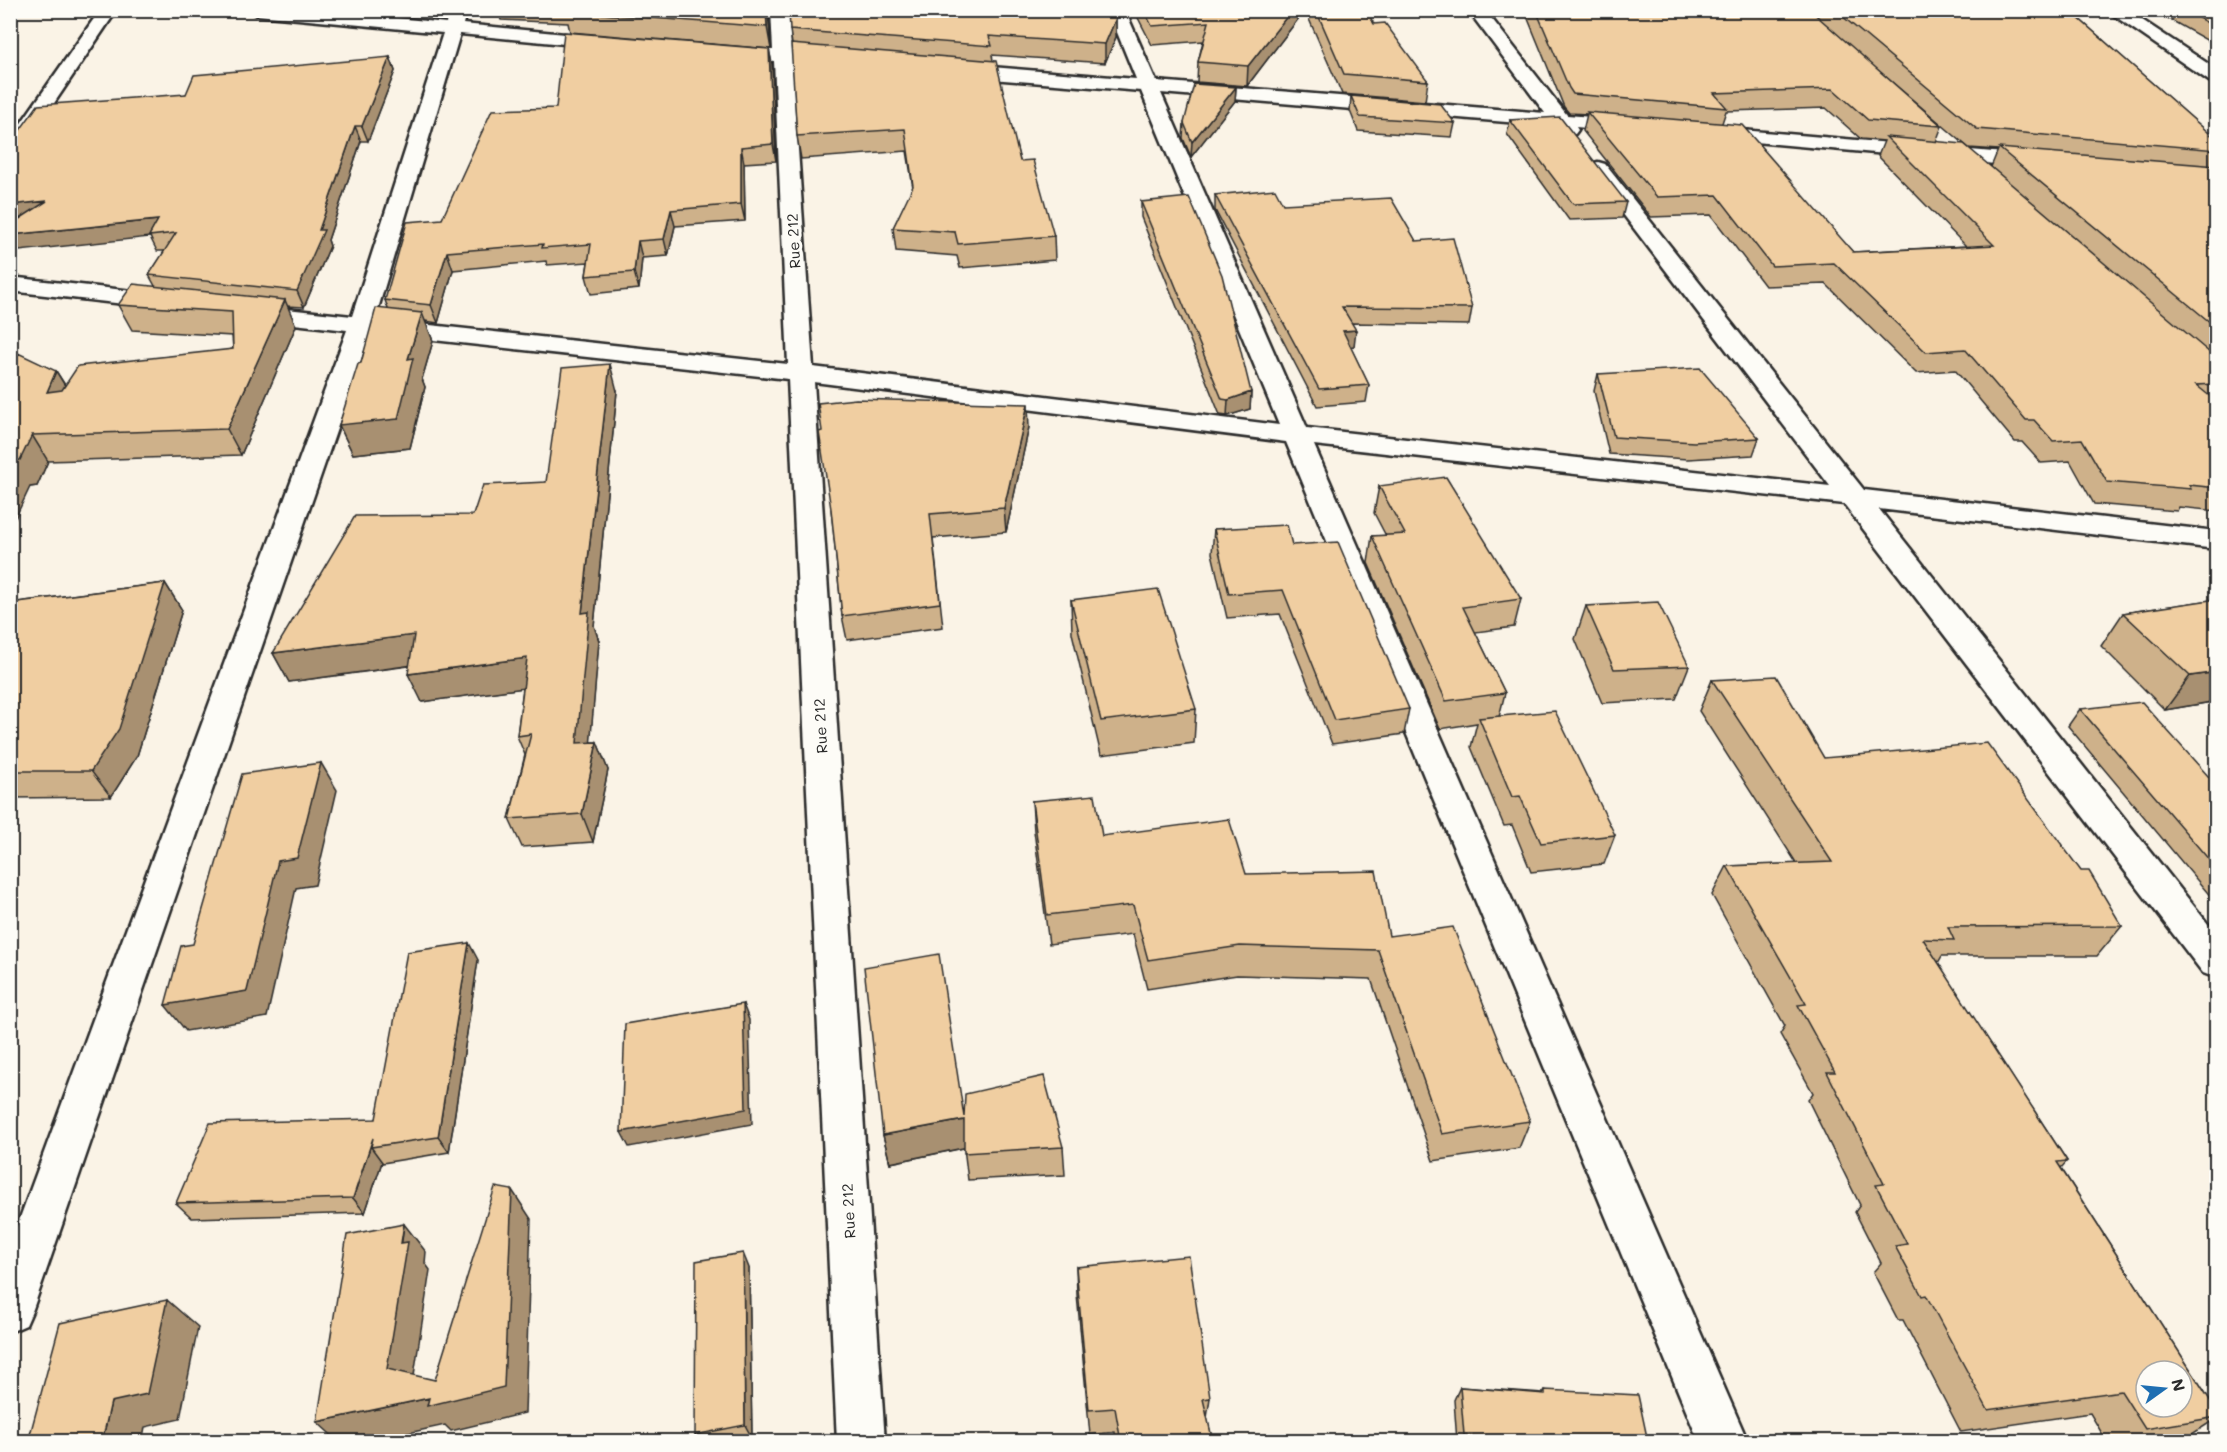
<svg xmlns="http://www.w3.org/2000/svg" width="2227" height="1452" viewBox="0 0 2227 1452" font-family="Mali,sans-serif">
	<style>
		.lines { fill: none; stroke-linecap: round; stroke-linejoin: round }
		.minor-casing { stroke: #2b2b2b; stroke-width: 5 }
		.minor { fill: #fdfcf7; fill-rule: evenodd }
		.wall { fill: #ceb18a; stroke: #2b2b2b; stroke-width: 1.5; fill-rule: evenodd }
		.shaded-wall { fill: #a89071; stroke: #2b2b2b; stroke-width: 1.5 }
		.building { fill: #f0cea1; stroke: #2b2b2b; stroke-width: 1.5; fill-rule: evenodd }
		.labels { text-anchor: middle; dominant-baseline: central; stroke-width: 6; stroke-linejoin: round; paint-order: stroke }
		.street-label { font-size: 15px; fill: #2b2b2b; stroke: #fdfcf7 }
	</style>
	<rect width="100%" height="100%" fill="#faf3e6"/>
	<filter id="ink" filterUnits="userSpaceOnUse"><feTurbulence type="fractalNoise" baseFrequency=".0167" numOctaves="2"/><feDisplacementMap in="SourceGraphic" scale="12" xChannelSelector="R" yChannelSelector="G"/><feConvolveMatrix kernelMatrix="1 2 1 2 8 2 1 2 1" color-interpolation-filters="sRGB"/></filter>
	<g filter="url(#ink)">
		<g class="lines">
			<defs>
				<path id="minor" d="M100 10H117L17 158 10 160V139Z
					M249 10H318L446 23 450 10H467L463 24 607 38 613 39 616 43 613 47 607 48 460 34 375 319 788 364 774 61 724 57 718 56 715 52 718 48 724 47 773 50 771 10H789L791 51 838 54 844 56 847 60 844 64 838 66 792 62 813 367 1279 425 1141 91 955 76 948 74 946 70 948 66 955 64 1136 79 1108 10H1125L1156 81 1545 113 1468 10H1485L1567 115 1630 120 1637 122 1640 126 1637 130 1630 132 1576 127 1578 130 1575 134C1564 137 1561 134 1554 126L1161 93 1307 428 1830 486 1591 172 1588 168 1591 164 1598 162 1605 164 1864 490 2216 531V549L1879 509 2216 934V978L2203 973 1844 504 1314 445 1748 1442H1699L1286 442 814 382 885 1442H837L788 379 370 333 33 1309 26 1325 10 1332V1245L347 330 249 319 241 317 237 312 241 307 249 305 352 316 443 33 257 15Z
					M2106 10H2127L2216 69V83L2209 81Z
					M1708 127 2039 156 2046 158 2049 162 2046 166 2039 168 1701 137 1698 133 1701 129Z
					M10 277 168 295 176 297 180 302 176 307 168 309 10 291Z"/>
			</defs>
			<use href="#minor" class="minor-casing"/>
			<use href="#minor" class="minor"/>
		</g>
		<path class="wall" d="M498 10H767L769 23 771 49 570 32 568 23 501 20Z
			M1134 10H1305L1247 86 1197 82 1198 62 1203 41 1152 45Z
			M1305 10H1366L1374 24 1428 81 1425 101 1342 94Z
			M1527 10H2069L2217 140V511L2179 507 2177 511 2094 504 2070 461 2041 463 2022 442H2015L1955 370 1916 373 1826 284 1765 286 1711 215 1651 217 1583 131 1587 114 1569 113 1564 107 1526 14ZM1878 70 1969 148 1998 150 1991 167 1936 142 1942 126ZM1826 108 1861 139 1884 141 1878 156 1966 246 1853 252 1722 123 1726 111Z
			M2153 10H2217V46Z
			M1116 18V37L1105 63 992 55 993 60 1020 161 1054 236 1055 260 960 268 957 256 896 251 893 228 913 188 907 151 801 159 797 136 792 44 790 30Z
			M769 49 772 64 776 161 744 163 745 221 675 226 668 256 642 258 639 289 591 294 586 276 588 262 547 265 546 261 453 270 438 323 425 321 433 341 422 379 425 387 410 448 353 454 339 425 361 363 388 309 385 300 442 219 556 108Z
			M390 57 395 71 368 141H361L328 240 330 246 304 307 287 306 296 326 241 455 48 461 37 486 30 487 10 368 56 371 65 385 233 349 232 336 132 330 118 305 155 286 149 275 165 251H157L150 237 17 221H10V144L186 94Z
			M1236 87 1235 101 1191 157 1183 138 1184 123Z
			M1351 96 1455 123 1452 137 1358 131 1350 111Z
			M1510 120 1626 202 1622 218 1569 220 1507 134Z
			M1215 195 1283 204 1416 241 1472 308 1469 325 1352 323 1354 346H1350L1369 385 1366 402 1317 406 1215 210Z
			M1141 202 1251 392 1250 409 1227 416 1220 415 1141 217Z
			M1598 374 1759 438 1753 455 1688 459 1609 454 1594 391Z
			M617 391 594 626 599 641 590 742H597L608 770 593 842 522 847 509 819 525 755 517 736 523 688 422 702 409 666 289 682 273 653 473 515 546 482Z
			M1029 427 1006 532 933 538 943 627 847 640 842 616 831 509Z
			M1379 486 1521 599 1514 627 1475 632 1505 693 1499 717 1615 835 1604 864 1531 872 1512 825 1504 826 1471 747 1477 723 1440 729 1368 563 1372 536H1386L1374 513Z
			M1214 529 1292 545 1409 709 1404 734 1332 744 1280 614 1227 618 1212 553Z
			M165 583 182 610 137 756 111 797 10 798V603Z
			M2217 599V701L2165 710 2101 646 2123 613Z
			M1071 600 1196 709 1194 743 1101 755 1072 633Z
			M1586 606 1689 666 1676 699 1602 703 1575 639Z
			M1712 680 1824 758 2122 926 2097 956H1942L1938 963 2067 1161 2061 1168 2217 1411V1418L2186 1438 2166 1442H2107L2090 1413 1961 1432 1903 1320H1898L1873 1272 1881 1263 1855 1212 1860 1205 1808 1100 1813 1093 1780 1034 1785 1026 1712 895 1727 866 1797 864 1699 711Z
			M2080 709 2217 786V904L2068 726Z
			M1032 801 1102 836 1246 874 1389 936 1530 1121 1519 1148 1433 1161 1371 979 1237 975 1147 989 1133 934 1049 944 1034 831Z
			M478 960 449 1152 382 1163V1162L365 1213 192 1218 176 1203 376 1119Z
			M964 1117 1063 1147 1065 1175 968 1180 964 1148 890 1163 883 1135Z
			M1076 1267 1210 1398 1207 1418 1213 1442H1116L1115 1432 1090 1435 1077 1295Z
			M749 1268 752 1438 733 1442H699L695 1435Z
			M1460 1387 1543 1393 1545 1390 1648 1442H1457L1454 1400Z"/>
		<path class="shaded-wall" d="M766 10H767L769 23 771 49 767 27Z
			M1292 10H1305L1247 86 1248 66Z
			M1116 18V37L1105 63V44Z
			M769 49 772 64 776 161 773 144Z
			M390 57 395 71 368 141 362 126Z
			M1236 87 1235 101 1191 157 1192 142Z
			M11 107 19 122 10 135V108Z
			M355 126 361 141 328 240 330 246 304 307 297 291 319 230Z
			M741 147 744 163 745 221 741 204Z
			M47 201 55 216 10 221V205Z
			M671 210 675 226 668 256 664 239Z
			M158 220 149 236 150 237 10 252V235Z
			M638 241 642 258 639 289 634 272Z
			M447 252 453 270 438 323 431 305Z
			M285 300 296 326 241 455 227 429Z
			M422 313 433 341 422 379 425 387 410 448 353 454 339 425 408 359Z
			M1356 330 1354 346 1341 348 1343 331Z
			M610 364 617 391 594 626 599 641 588 771 577 743 582 613Z
			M56 371 72 397 47 392Z
			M1251 392 1250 409 1227 416 1228 400Z
			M1028 404 1029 427 1006 532 1004 508Z
			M32 435 48 461 37 486 30 487 10 529V465L13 461Z
			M165 583 182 610 137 756 111 797 91 771Z
			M414 635 428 663 289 682 273 653Z
			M527 658 539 686 422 702 408 674Z
			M2217 672V701L2165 710 2190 676Z
			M597 742 608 770 593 842 582 814Z
			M321 763 337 790 315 885 296 888 267 1017 186 1031 165 1005 278 861Z
			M469 943 478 960 449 1152 438 1137Z
			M743 1004 749 1020 752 1124 629 1147 621 1132Z
			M964 1120 968 1147 890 1163 883 1135Z
			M373 1138 371 1147 382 1162 365 1213 353 1198Z
			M512 1190 531 1219 525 1413 451 1431 445 1425 367 1442H339L317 1422 429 1398Z
			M404 1224 426 1252 425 1263 430 1270 411 1395 387 1369Z
			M743 1253 749 1268 752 1438 745 1425Z
			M167 1300 198 1327 180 1419 145 1427 142 1442H102L111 1402Z"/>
		<path class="building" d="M766 10 767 27 564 11V10Z
			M789 10H1114L1116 18 1105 44 989 36 992 46 790 30Z
			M1144 10H1292L1248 66 1198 62 1209 22 1152 26Z
			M1316 10H1366L1374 24 1385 23 1428 81 1344 74Z
			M1536 10H1810L1942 126 1868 120 1833 89 1714 93 1727 108 1573 94 1569 88Z
			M1835 10H2069L2217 140V150L1977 129Z
			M2184 10H2217V28Z
			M564 32 769 49 773 144 741 147V204L671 210 664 239 638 241 634 272 586 276 591 244 542 248 543 244 447 252 431 305 385 300 407 222 442 219 492 110 556 108Z
			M791 44 996 61 1020 161 1033 160 1054 236 958 244 955 232 893 228 913 186 905 129 797 136Z
			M390 57 362 126H355L319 230H324L297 291 149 275 176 233 149 236 158 220 10 235V225L47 201 10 205V144L38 105 186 94 194 75Z
			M1194 84 1236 87 1192 142 1184 123Z
			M1351 96 1440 104 1455 123 1360 117Z
			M1587 112 1742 125 1853 252 1994 245 1886 137 1964 144 2217 359V384L2196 385 2217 402V488L2189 485 2191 489 2107 482 2082 439 2053 441 2034 420H2026L1965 349 1926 352 1834 263 1772 266 1717 195 1657 197Z
			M1560 117 1626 202 1573 204 1510 120Z
			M1999 148 2217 166V328Z
			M1275 189 1283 204 1391 198 1416 241 1453 238 1472 308 1342 307 1356 330 1343 331 1369 385 1319 389 1215 195Z
			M1189 197 1222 275 1251 392 1228 400 1222 399 1141 202Z
			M133 284 285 300 227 429 32 435 20 460 13 461 10 465V368L18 353 56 371 47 392 62 390 78 366 233 349 232 312 118 305Z
			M376 308 422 313 408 359 413 358 398 419 339 425 358 364 361 363Z
			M610 364 582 613 589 612 577 743 597 742 582 814 509 819 531 734 517 736 527 658 408 674 414 635 273 653 355 516 473 515 483 485 546 482 562 368Z
			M1700 368 1759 438 1694 442 1614 437 1598 374Z
			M856 399 1028 404 1004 508 930 514 940 603 842 616 831 509 819 432 822 431 818 403Z
			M1446 477 1521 599 1463 607 1505 693 1446 701 1372 536 1405 534 1379 486Z
			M1287 525 1292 545 1338 542 1409 709 1335 720 1283 590 1229 594 1214 529Z
			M165 583 119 729 91 771H10V603Z
			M1158 589 1196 709 1101 721 1071 600Z
			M2217 599V672L2190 676 2123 613Z
			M1658 602 1689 666 1614 669 1586 606Z
			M1776 676 1824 758 1987 743 2081 871H2089L2122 926 1948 927 1954 940 1923 939 2067 1161 2057 1162 2217 1411V1417L2145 1429 2121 1391 1988 1410 1926 1295 1922 1296 1895 1246 1907 1244 1876 1185 1884 1184 1827 1072H1835L1798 1005 1806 1004 1727 866 1832 862 1712 680ZM2146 1371H2182V1407H2146Z
			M2142 702 2217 786V869L2080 709Z
			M1555 711 1615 835 1541 843 1520 796 1512 797 1479 718Z
			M321 763 297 858 278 861 247 991 165 1005 181 946 193 944 242 774Z
			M1095 795 1102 836 1229 819 1246 874 1376 871 1389 936 1453 927 1530 1121 1442 1134 1378 950 1240 946 1148 960 1133 905 1047 915 1032 801Z
			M469 943 438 1137 371 1147 373 1138 353 1198 176 1203 210 1123 376 1119 407 952Z
			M939 954 964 1117 965 1094 1044 1076 1063 1147 964 1153V1120L883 1135 864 967Z
			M743 1004 746 1109 621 1132 625 1024Z
			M495 1187 512 1190 504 1387 427 1406 429 1398 317 1422 347 1235 404 1224 401 1243 408 1242 387 1369 435 1380Z
			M743 1253 745 1425 695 1435 696 1261Z
			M1189 1256 1210 1398 1203 1399 1213 1442H1121L1115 1408 1089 1410 1076 1267Z
			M167 1300 147 1394 111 1402 102 1442H28L60 1323Z
			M1460 1387 1545 1394V1390L1638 1395 1648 1442H1539L1464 1435Z"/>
	</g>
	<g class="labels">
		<g class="street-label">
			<text transform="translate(793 241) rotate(-93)">Rue 212</text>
			<text transform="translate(820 726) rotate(-93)">Rue 212</text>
			<text transform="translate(848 1211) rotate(-93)">Rue 212</text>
		</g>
	</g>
	<rect width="2227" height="1452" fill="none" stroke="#fdfcf7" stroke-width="36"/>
	<rect x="18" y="18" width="2191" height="1416" fill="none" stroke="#2b2b2b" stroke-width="2" filter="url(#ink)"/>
	<g transform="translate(2164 1389) rotate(75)"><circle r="28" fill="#fdfcf7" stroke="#a9a8a5" stroke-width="1.5"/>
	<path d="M0-4.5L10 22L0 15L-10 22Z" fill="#1f6fb2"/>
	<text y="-9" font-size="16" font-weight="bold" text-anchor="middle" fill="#2b2b2b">N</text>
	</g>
</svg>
